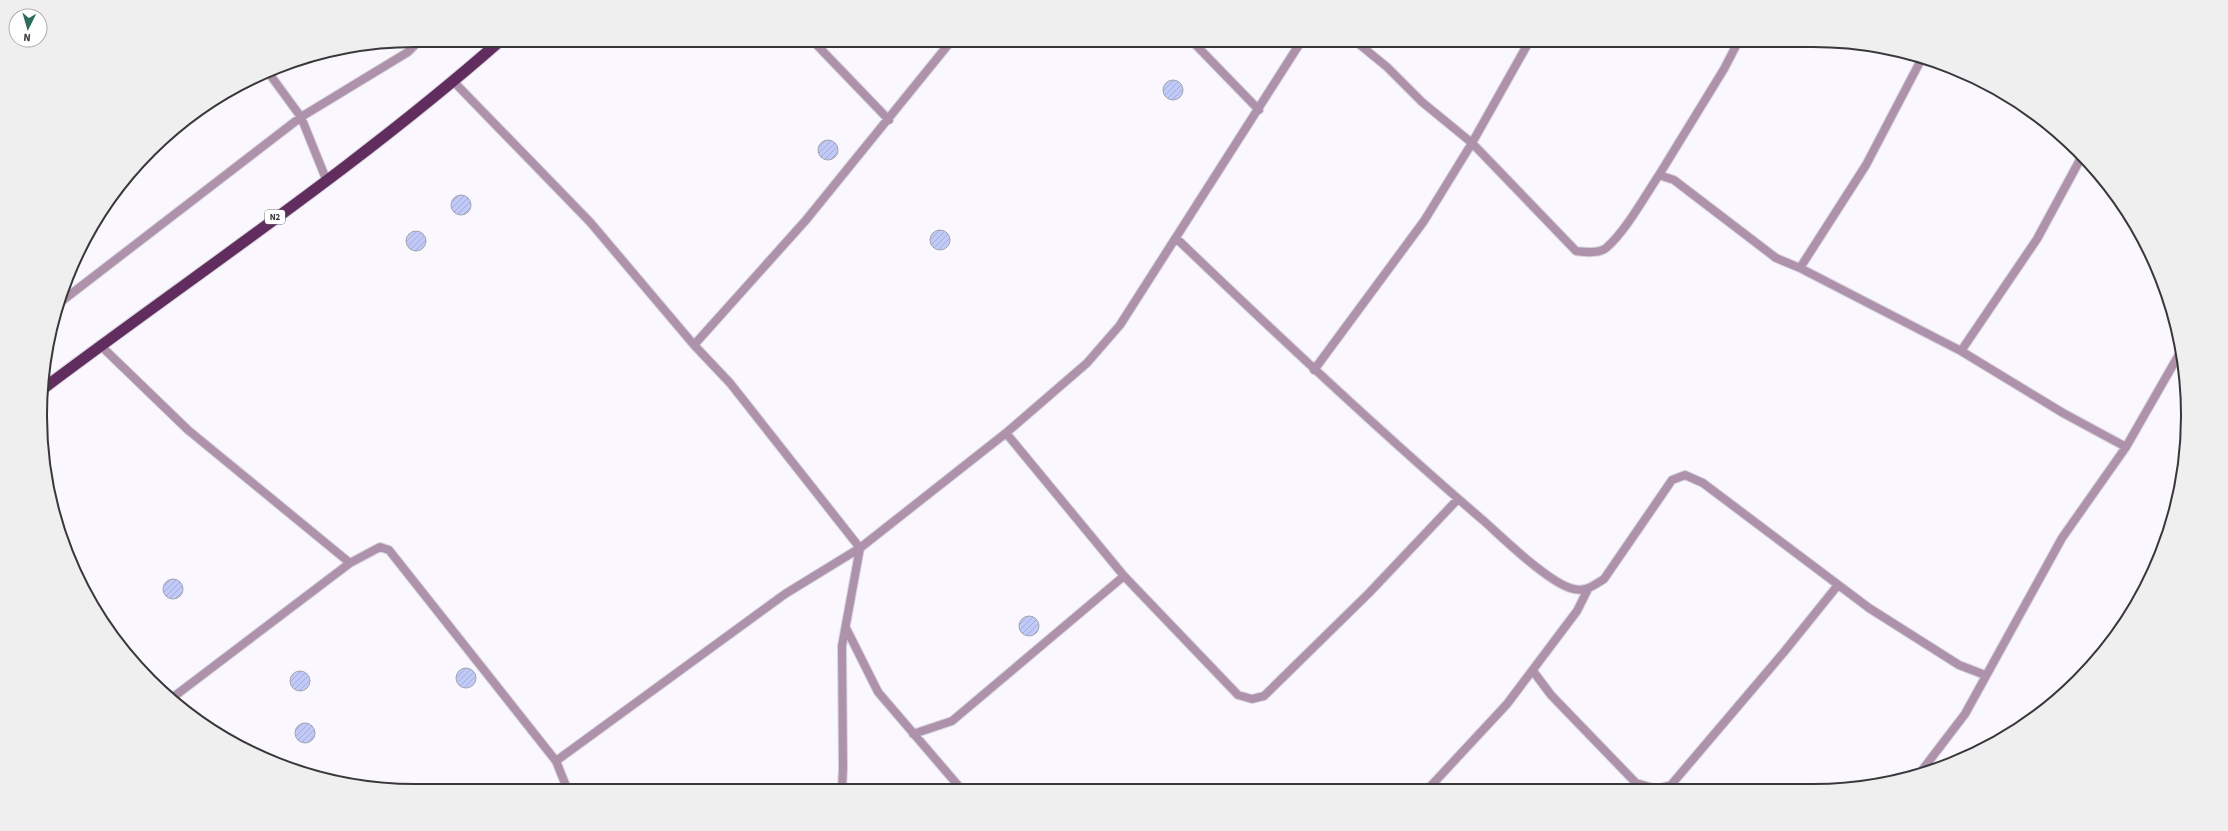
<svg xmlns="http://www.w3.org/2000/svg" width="2228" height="831" viewBox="0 0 2228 831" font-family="'Source Sans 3',sans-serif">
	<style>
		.building { fill: url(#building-hatch); stroke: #a2a4ae }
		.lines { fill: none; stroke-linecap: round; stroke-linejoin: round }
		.minor-casing { stroke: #d7d4dc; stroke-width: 10 }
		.trunk-casing { stroke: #d7d4dc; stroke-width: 13 }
		.minor { stroke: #ae91ab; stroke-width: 8 }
		.trunk { stroke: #612c5e; stroke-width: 11 }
		.labels { text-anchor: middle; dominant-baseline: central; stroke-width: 3.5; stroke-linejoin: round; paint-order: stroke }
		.shield { fill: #fff; stroke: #747375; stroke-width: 1 }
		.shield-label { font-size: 9px; font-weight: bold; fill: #38373a }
		.rim { fill: none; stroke: #38373a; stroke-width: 2 }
	</style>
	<defs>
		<pattern id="building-hatch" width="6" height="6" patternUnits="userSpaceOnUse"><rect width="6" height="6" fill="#c1c9f8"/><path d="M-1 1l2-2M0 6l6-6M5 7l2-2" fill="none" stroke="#a7add5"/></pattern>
	</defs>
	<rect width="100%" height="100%" fill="#faf7ff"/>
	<path class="building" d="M1163 90a10 10 0 1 1 20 0a10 10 0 1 1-20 0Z
		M818 150a10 10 0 1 1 20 0a10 10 0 1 1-20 0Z
		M451 205a10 10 0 1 1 20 0a10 10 0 1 1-20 0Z
		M930 240a10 10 0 1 1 20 0a10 10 0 1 1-20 0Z
		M406 241a10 10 0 1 1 20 0a10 10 0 1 1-20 0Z
		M163 589a10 10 0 1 1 20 0a10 10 0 1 1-20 0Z
		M1019 626a10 10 0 1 1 20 0a10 10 0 1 1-20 0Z
		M456 678a10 10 0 1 1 20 0a10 10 0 1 1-20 0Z
		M290 681a10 10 0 1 1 20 0a10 10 0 1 1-20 0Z
		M295 733a10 10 0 1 1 20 0a10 10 0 1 1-20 0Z"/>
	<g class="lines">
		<defs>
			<path id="minor" d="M812 40 889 120
				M1191 40 1259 110
				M1354 40 1387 67 1422 102 1472 143 1576 251C1585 252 1599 254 1606 248 1625 232 1645 196 1659 175L1674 180 1776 258 1800 268 1961 351 2063 413 2126 447
				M268 72 301 117 326 179
				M454 82 590 222 694 345 730 383 860 548 842 646 843 768 842 790
				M1659 175 1724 69 1739 40
				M1176 238C1277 335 1379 431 1485 522 1504 539 1551 585 1574 589 1586 592 1594 585 1604 579L1672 480 1685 475 1703 483 1869 608 1959 665 1985 675
				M1800 268 1866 165 1922 58
				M58 304 301 117 408 52 420 40
				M100 345 188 430 350 563 172 698
				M694 345 806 220 952 40
				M1961 351 2037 239 2082 156
				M1314 370 1424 221 1472 143 1530 40
				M1006 433 1124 576 1238 695 1252 699 1264 696 1369 593 1458 499
				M350 563 380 547 389 550 556 761 785 594 860 548 1006 433 1087 363 1120 325 1302 40
				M846 628 878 692 962 790
				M1533 671 1551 695 1636 783 1653 788
				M913 734 952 721 1124 576
				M556 761 568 791
				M1923 769 1965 714 2062 538 2126 447 2181 351
				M1660 788 1671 785 1784 652 1838 585
				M1428 789 1507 704 1577 611 1588 589"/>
			<path id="trunk" d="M44 388C197 273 358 166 501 40"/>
		</defs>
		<use href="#minor" class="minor-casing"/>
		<use href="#trunk" class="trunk-casing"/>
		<use href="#minor" class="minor"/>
		<use href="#trunk" class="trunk"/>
	</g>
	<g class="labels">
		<rect class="shield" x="265" y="210" width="20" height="14" rx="3"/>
		<g class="shield-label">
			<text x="275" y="217">N2</text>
		</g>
	</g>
	<path d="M0 0H2228V831H0ZM415 47H1813A368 368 0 0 1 2181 415V416A368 368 0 0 1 1813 784H415A368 368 0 0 1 47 416V415A368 368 0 0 1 415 47Z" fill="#efefef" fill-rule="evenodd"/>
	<path class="rim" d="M415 47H1813A368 368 0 0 1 2181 415V416A368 368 0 0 1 1813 784H415A368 368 0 0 1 47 416V415A368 368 0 0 1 415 47Z"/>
	<g transform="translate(28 28) rotate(185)"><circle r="19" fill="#ffffff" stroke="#afafb0"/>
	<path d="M0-3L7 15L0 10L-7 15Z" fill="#2b6c5b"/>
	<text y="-6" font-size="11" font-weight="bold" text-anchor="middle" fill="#38373a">N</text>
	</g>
</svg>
